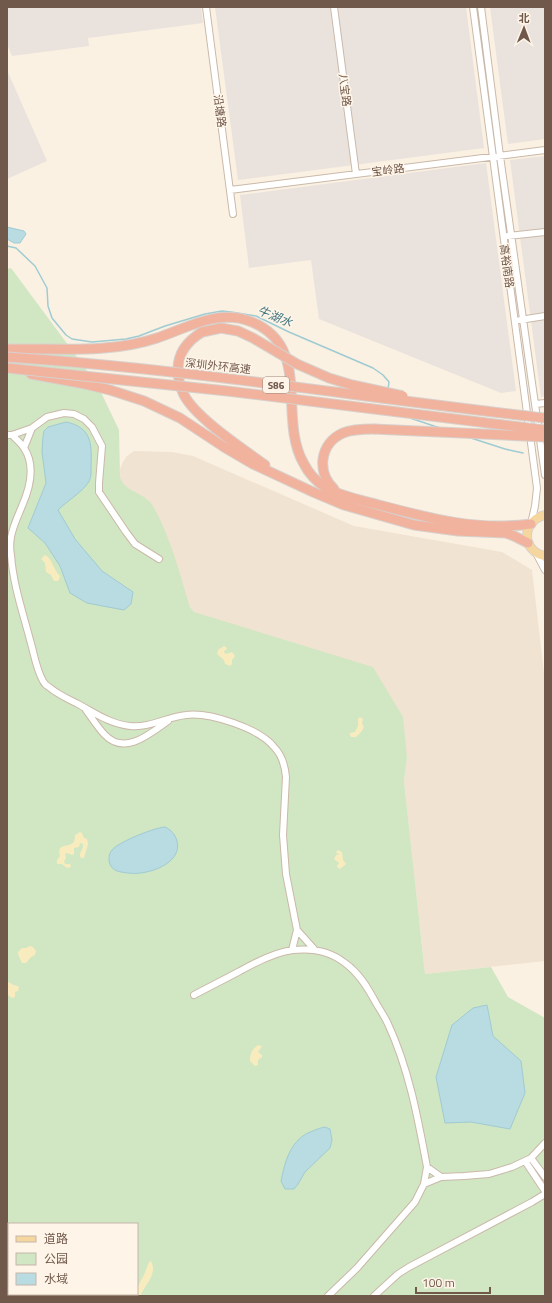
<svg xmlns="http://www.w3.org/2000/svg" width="552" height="1303" viewBox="0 0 552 1303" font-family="'Titillium Web','Noto Sans SC',sans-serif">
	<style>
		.residential { fill: #f1e3d1 }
		.industrial { fill: #eae3dd }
		.green { fill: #d1e6c2; fill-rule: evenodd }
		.sand { fill: #f8ecbf }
		.water { fill: #b8dce2; stroke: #9fcbd3 }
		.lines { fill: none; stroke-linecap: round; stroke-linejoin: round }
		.stream { stroke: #9fcbd3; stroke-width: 1.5 }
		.minor-casing { stroke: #cab9aa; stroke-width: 8 }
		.major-casing { stroke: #d7d0cd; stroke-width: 10 }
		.highway-casing { stroke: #d7d0cd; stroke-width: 11 }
		.minor { stroke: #fff; stroke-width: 6 }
		.major { stroke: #f5d69f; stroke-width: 8 }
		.highway { stroke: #f1b39d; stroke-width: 9 }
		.highway-bridge-casing { stroke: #d7d0cd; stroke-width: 11; stroke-linecap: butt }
		.highway-bridge { stroke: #f1b39d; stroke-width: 9 }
		.labels { text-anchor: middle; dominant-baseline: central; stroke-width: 3; stroke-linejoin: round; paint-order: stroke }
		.shield { fill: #fef5e8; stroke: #9b877a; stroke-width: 1 }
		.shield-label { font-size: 10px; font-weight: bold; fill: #70584b }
		.street-label { font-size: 11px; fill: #70584b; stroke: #fef5e8 }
		.water-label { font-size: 12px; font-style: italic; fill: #467882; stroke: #fef5e8 }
	</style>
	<rect width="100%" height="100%" fill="#faf1e2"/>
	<path class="residential" d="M134 451 172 452 193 456 354 526 502 552 532 570 545 682V961L425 974 404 781 407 758 199 614 194 612 190 607 169 543 154 508 147 499 133 492 122 483 120 477V469L123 462 127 456Z"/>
	<path class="industrial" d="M7 7H201L203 23 88 38 89 46 12 56 7 44Z
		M215 7H466L484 148 238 180Z
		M490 7H545V139L508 144Z
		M7 70 47 161 7 179Z
		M545 156V396L541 397 510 160Z
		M486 163 516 391 501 393 319 319 311 260 249 268 240 195Z"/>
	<path class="green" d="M11 268 97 384 119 430 120 477C125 493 145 492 153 506 170 535 180 575 190 607L194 612 373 667 403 717 407 758 404 781 425 974 491 967 508 997 545 1018V1296H7V269ZM9 1224H137V1294H9Z"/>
	<path class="sand" d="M45 555C53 559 53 570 60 576L59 580 58 581H54L51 575 46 572 45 563 41 559Z
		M224 646 226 647 227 649 224 651V652L226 654 232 652 235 656 232 660V664L230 666 225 664 224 660 217 654 218 650Z
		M360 717 363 719 362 723 364 727 362 731 356 737H351L350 735V733L355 732 358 726V719Z
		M80 832 82 833 84 838 87 839 88 844 84 858H81C78 854 82 851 83 847V844L80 843 79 847 74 848V854L72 855 67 853 65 854 66 858 64 861 65 864H70L71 867 67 868 62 864H57V860L60 856 59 852 60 848C68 843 75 848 75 835Z
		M338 850 342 852 343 860 346 864 340 869 337 867V866L339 863 334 859 336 855H339L336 852Z
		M30 946 33 947 36 951 35 955 31 957 26 963H22C20 959 18 955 18 952L22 948H26Z
		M9 982 13 985 18 986 19 988 18 991 15 992V997L12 998 8 995H7V984Z
		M258 1045 262 1046 258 1052 262 1055V1057L258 1060V1065L255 1066 250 1061C250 1054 252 1049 258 1045Z
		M151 1261C158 1274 145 1285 140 1296H132L133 1294H137V1288L144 1275 149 1262Z"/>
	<path class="water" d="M7 227 24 231 26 234 20 243H14L7 239Z
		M66 422C91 427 92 443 91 465 91 471 92 477 88 483 81 493 67 501 58 510L75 539 102 571 133 592 131 604 124 610 87 603 70 593 60 566 45 543 28 528 46 483 42 452 43 436 44 431 48 427Z
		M165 827C171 830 175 834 177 841 183 864 146 876 128 873 121 872 113 872 110 864 108 859 109 854 112 850 120 841 154 828 165 827Z
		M487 1005 493 1036 521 1061 525 1093 510 1129 471 1122 445 1123 436 1077 452 1025 473 1008Z
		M325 1127 330 1129 332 1140 330 1148 305 1172 298 1184 294 1189H285L281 1181C285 1161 291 1138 313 1131 317 1129 320 1128 325 1127Z
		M49 1294H130L129 1296H50Z"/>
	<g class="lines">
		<path class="stream" d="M7 246 16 248 35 266 47 288 48 306 52 318 66 335 72 339 92 342 126 339 139 336 165 326 205 314 222 311 231 312 256 316 289 332 373 368 383 375 389 382 388 389
			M410 418 440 428
			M471 438 505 449 523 453"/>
		<defs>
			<path id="minor" d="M206 7 233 214
				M334 7 356 174
				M473 7 537 488 535 506 531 524
				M481 7 500 156 545 475
				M230 190 545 150
				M508 236 545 232
				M520 320 545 316
				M536 404 545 403
				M7 435H12L32 428 47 417 64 413 74 414 84 419 92 427 102 446 99 483V492L126 532 135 544 159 559
				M12 435C16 439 21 443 24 448 36 466 30 488 22 506 18 516 13 526 11 537 10 543 10 550 11 555 13 584 23 613 30 640 34 653 36 669 43 681 44 683 47 686 49 687 57 694 68 699 78 704 95 713 110 724 130 726 150 728 167 717 186 715 209 712 259 728 274 747 282 755 285 766 286 777L283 835 286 874 297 930 314 949
				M24 448 32 428
				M536 553 545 570
				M86 710C92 718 98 728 105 735 125 756 151 733 168 721
				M292 950 297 930
				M194 995C209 987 225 979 240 971 256 962 275 952 293 950 311 948 330 951 345 963 359 973 368 988 376 1003 380 1010 385 1017 388 1024 409 1069 418 1119 427 1167L441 1177 464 1176 489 1174 512 1167 531 1158 545 1143
				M531 1158 545 1177
				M525 1161 545 1191
				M424 1184 441 1177
				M328 1296 357 1268 415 1202 424 1184 427 1167
				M374 1296 398 1274 409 1267 532 1202 545 1194"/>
			<path id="major" d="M545 515C521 521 521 551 545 556"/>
			<path id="highway" d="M202 332C189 340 178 352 178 369 178 378 180 387 184 395 196 418 243 449 265 465
				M7 349C57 348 109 354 157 338 187 328 219 308 252 322 313 347 277 418 304 464 309 474 317 482 326 488 342 497 362 500 379 505 432 519 476 531 531 524
				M31 374 85 384 110 390 144 401 180 418 224 447 253 464 313 492 344 505 414 525 458 531 506 533 514 536 528 543
				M334 489C316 472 320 443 343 433 352 429 364 429 374 429"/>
		</defs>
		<use href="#minor" class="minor-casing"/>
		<use href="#major" class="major-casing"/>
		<use href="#highway" class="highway-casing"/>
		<use href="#minor" class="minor"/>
		<use href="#major" class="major"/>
		<use href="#highway" class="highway"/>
		<defs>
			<path id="highway-bridge" d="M202 332 221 328 238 331 253 338 297 364 329 378 352 385 403 396
				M7 357C187 369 366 398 545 418
				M7 368 227 391 545 430
				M374 429 545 437"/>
		</defs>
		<use href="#highway-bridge" class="highway-bridge-casing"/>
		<use href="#highway-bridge" class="highway-bridge"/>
	</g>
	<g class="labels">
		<rect class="shield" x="263" y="377" width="26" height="16" rx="3"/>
		<g class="shield-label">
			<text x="276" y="385">S86</text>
		</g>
		<g class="street-label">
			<text transform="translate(345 90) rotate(83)">八宝路</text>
			<text transform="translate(220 111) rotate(83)">沿塘路</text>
			<text transform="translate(388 170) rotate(-7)">宝岭路</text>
			<text transform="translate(507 266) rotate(82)">高裕南路</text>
			<text transform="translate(218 366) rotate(6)">深圳外环高速</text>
		</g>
		<g class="water-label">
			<text transform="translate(275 316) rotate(22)">牛湖水</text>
		</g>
	</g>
	<rect width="552" height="1303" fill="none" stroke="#70584b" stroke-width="16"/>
	<rect x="8" y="1223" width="130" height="72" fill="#fef5e8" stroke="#c5b6a9"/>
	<rect x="16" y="1236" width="20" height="6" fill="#f5d69f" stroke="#c5b6a9"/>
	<text x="44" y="1243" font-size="12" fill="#70584b">道路</text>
	<rect x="16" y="1253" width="20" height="12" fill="#d1e6c2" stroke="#c5b6a9"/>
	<text x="44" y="1263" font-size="12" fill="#70584b">公园</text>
	<rect x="16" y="1273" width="20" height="12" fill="#b8dce2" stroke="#c5b6a9"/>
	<text x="44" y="1283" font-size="12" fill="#70584b">水域</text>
	<g transform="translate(524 28) rotate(1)" stroke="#fef5e8" stroke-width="3" paint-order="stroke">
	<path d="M0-3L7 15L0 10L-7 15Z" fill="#70584b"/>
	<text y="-6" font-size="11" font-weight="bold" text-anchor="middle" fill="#70584b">北</text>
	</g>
	<path d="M416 1287v6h74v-6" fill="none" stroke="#70584b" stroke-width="2"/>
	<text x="422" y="1287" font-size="12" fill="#70584b" stroke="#fef5e8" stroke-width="3" paint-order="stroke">100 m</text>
</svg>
